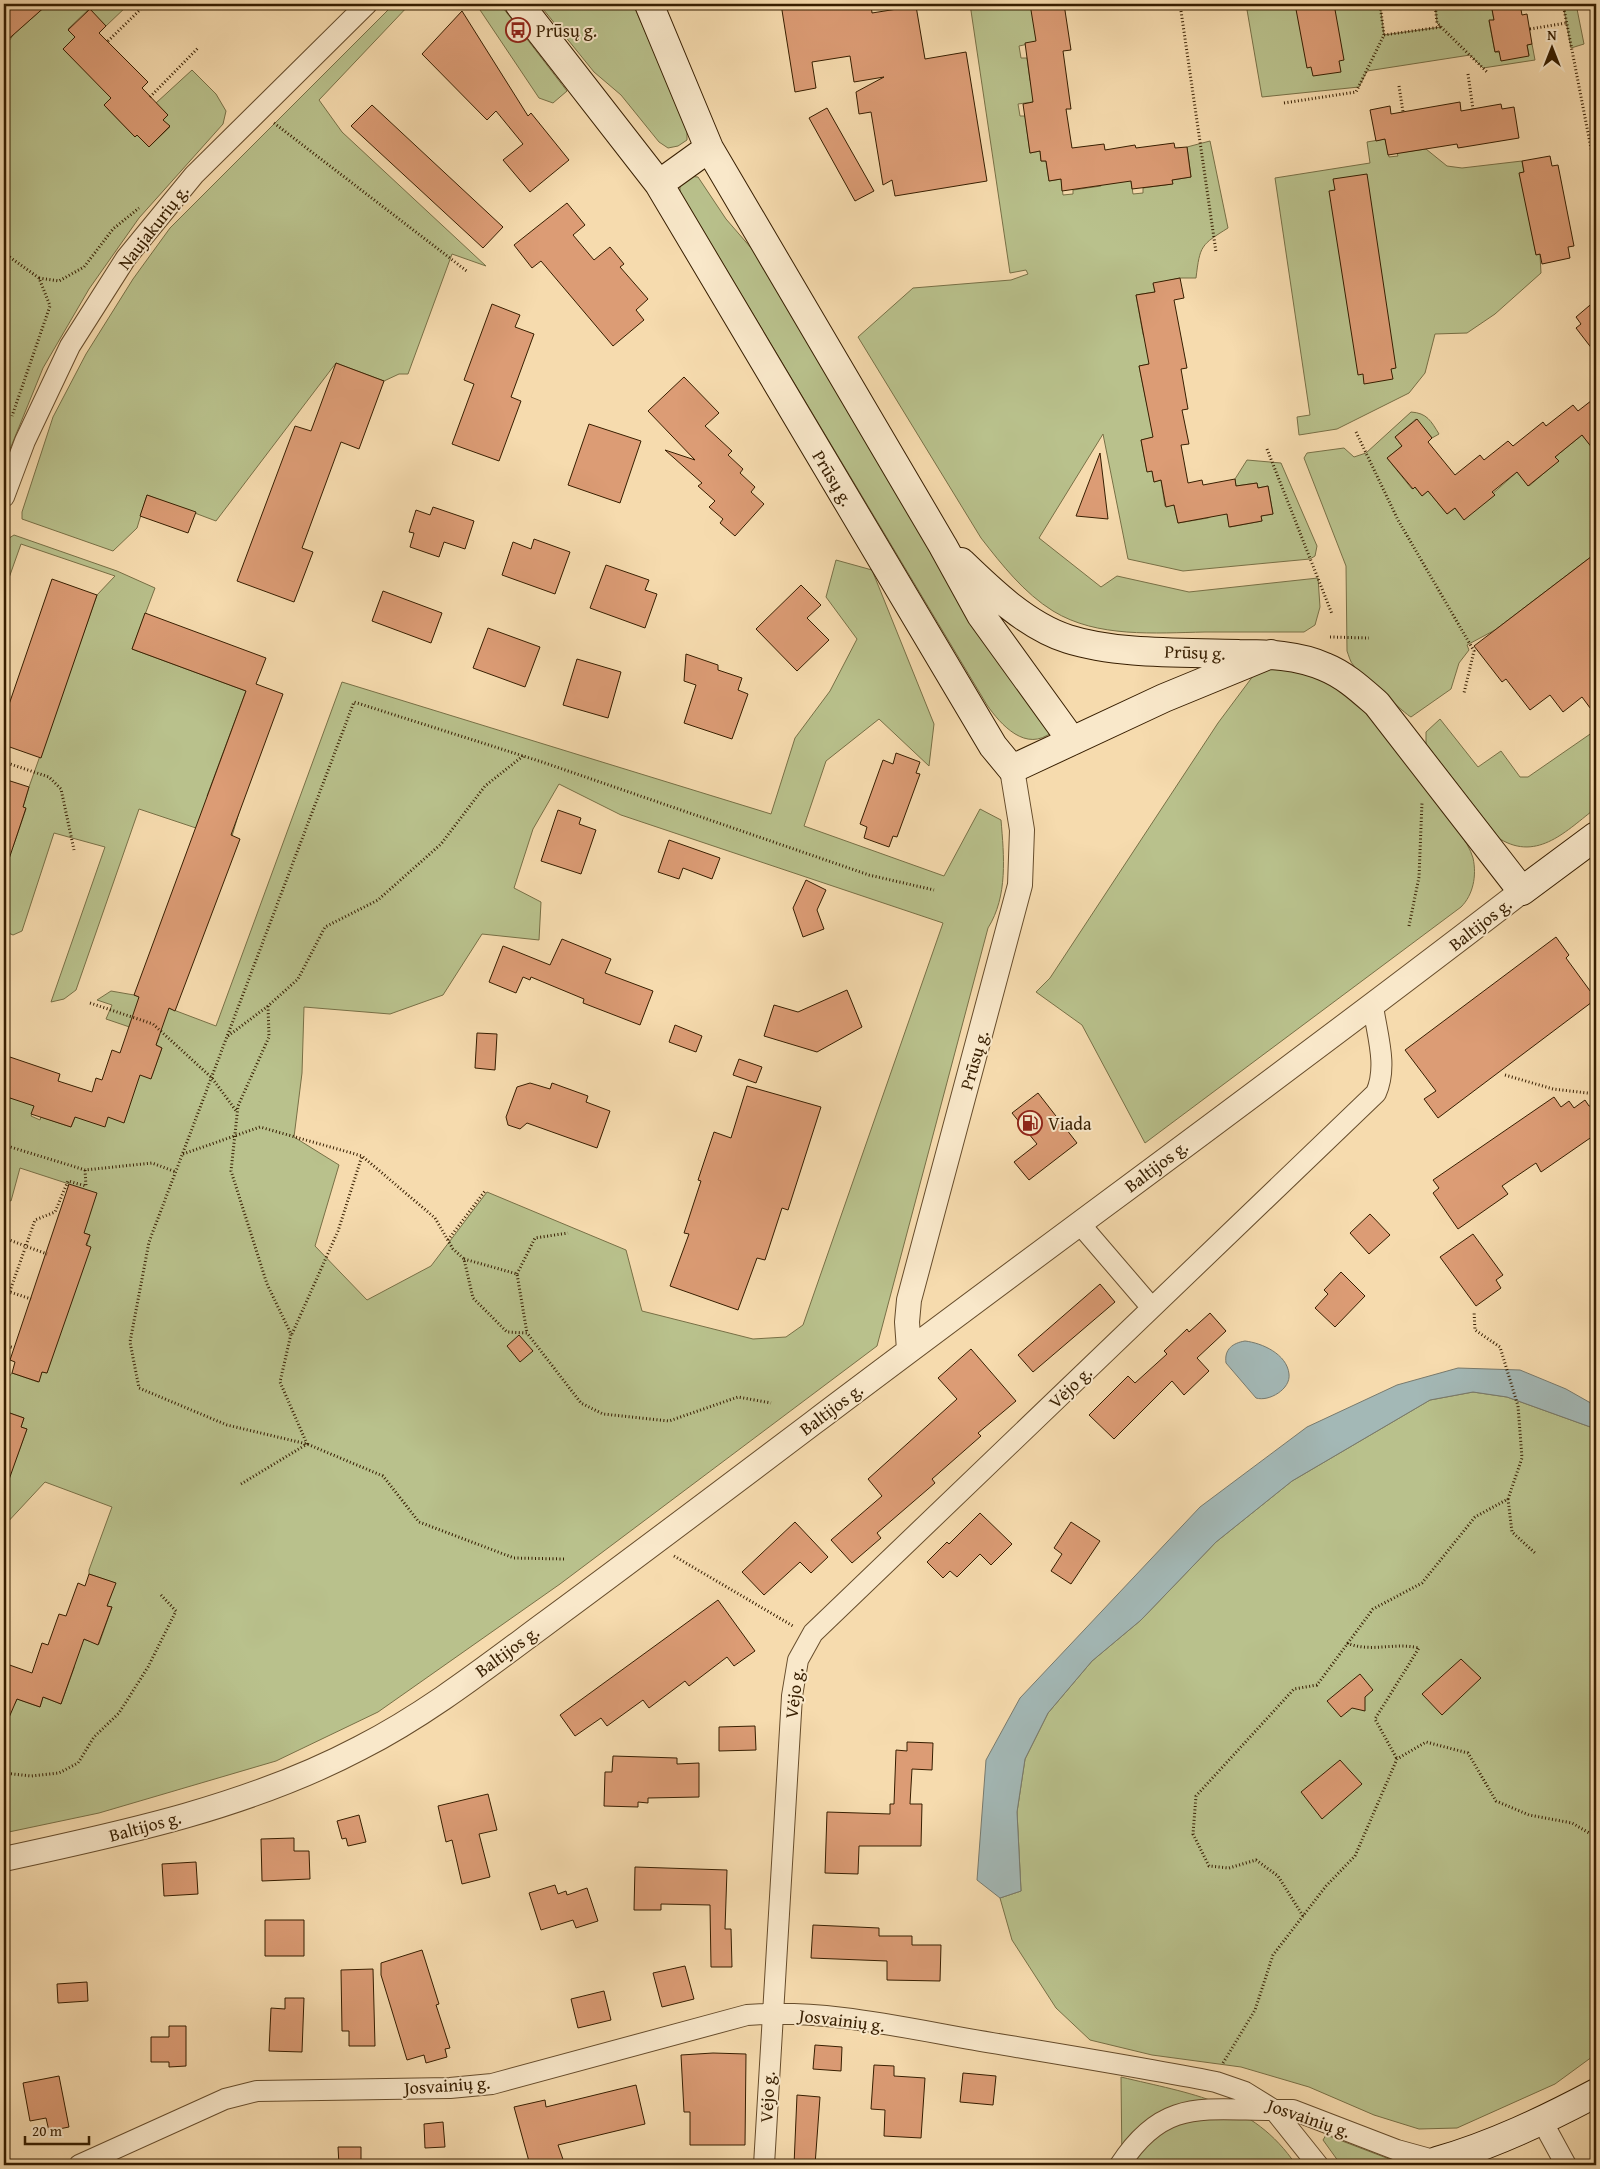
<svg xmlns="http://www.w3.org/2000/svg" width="1600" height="2169" viewBox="0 0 1600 2169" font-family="'Gentium Book Plus',serif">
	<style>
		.green { fill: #b9c18c; stroke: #787046; fill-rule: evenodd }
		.water { fill: #a3b8b6; stroke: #787a6d }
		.building { fill: #dc9c75; stroke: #371e00 }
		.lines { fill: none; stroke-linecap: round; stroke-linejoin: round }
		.minor-casing { stroke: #674d2c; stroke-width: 22 }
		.tertiary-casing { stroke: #674d2c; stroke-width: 26 }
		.secondary-casing { stroke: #371e00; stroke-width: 30 }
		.path { stroke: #371e00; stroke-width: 3; stroke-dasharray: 1 2.5; stroke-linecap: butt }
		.minor { stroke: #f9e8ca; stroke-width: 20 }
		.tertiary { stroke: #f9e8ca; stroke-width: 24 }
		.secondary { stroke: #f9e8ca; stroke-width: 28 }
		.labels { text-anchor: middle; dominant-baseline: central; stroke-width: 4; stroke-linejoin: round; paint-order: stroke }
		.poi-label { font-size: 18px; fill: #371e00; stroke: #f9e8ca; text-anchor: start }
		.street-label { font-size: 18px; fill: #371e00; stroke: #f9e8ca }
	</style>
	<rect width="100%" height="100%" fill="#f6dbae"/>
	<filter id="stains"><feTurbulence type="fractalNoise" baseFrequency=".004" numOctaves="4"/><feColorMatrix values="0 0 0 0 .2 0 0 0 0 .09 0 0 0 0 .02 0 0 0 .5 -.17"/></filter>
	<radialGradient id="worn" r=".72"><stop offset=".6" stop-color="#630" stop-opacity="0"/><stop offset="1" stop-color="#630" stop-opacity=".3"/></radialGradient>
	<path class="green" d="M48 4 128 5 106 26 89 9 68 29 75 37 63 49 92 78 114 95 104 105 134 136 137 135 149 147 170 127 163 120 168 115 156 103 192 70 216 94 226 111 223 124 139 218 89 289 43 368 8 454 4 452V48L14 34Z
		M394 4H410L319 100 342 132 486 266 452 254 408 374H399L384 381 336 363 216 521 147 495 137 528 113 551 22 519V512L53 417 86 354 133 279 170 228Z
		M476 4H500L567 91 553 103 539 98Z
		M539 4H633L687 127V140L678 146 668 148 659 142 621 95 594 72Z
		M970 4H1030L1042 41 1019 46 1021 58H1027L1030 80 1040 101 1018 104 1020 116H1025L1030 153 1040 151 1041 161H1046L1049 181 1061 179 1063 195 1073 194V190L1101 186V179L1130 175 1133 194 1143 193V188L1172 184V180L1191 177 1187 147 1210 141 1228 228C1201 245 1200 245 1196 278H1180L1153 284 1155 292 1136 295 1143 334 1154 363 1139 366 1147 405 1159 436 1141 440 1147 471H1152L1154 482 1161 480 1165 506 1174 505 1178 523 1208 518 1226 509 1230 527 1262 521 1261 516 1273 514 1268 486 1258 488 1257 483 1236 486 1235 479 1247 460 1281 463 1317 546 1315 556 1310 559 1183 571 1128 559 1103 434 1039 538 1101 587 1117 576 1189 592 1318 578 1320 607 1315 625 1304 632C1271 632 1238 632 1205 632 1155 633 1097 638 1053 611 1024 593 1002 565 981 538L858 337 913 288 1011 280 1028 274 1026 270 1010 273Z
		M1246 4H1380L1384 35 1441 27 1437 23 1435 4H1491L1494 20 1489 21 1495 52 1529 55 1527 45 1532 44 1535 60 1483 68 1470 55 1367 71 1359 87 1262 97Z
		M1563 4H1576L1584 44 1571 48Z
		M1385 139 1389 157 1398 156 1397 153 1426 149 1447 166 1462 168 1522 161 1524 172 1520 173 1536 254H1540L1541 273 1495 314 1467 333 1435 334 1425 373 1409 393 1337 429 1299 435 1297 417 1310 415 1275 178 1370 163 1367 142Z
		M687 176 698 177 726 219 758 256 1052 732C1026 753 1001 725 987 705L680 192V183Z
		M1411 412C1427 413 1431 421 1439 434L1432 438 1416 419 1395 437 1402 446 1387 458 1412 489 1415 487 1422 496 1428 491 1447 514 1455 508 1464 519 1517 472 1529 486 1558 461 1555 457 1582 435 1594 449 1596 448V553L1495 630 1467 645 1469 650 1459 663 1451 689 1411 717C1406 715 1361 673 1354 666 1350 662 1349 656 1347 651L1346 566 1304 458 1307 453 1344 448 1354 457 1366 453Z
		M14 535 117 571 155 588 132 649 246 691 207 796 240 809 232 836 196 828 139 809 76 990 64 999 51 1002 105 847 54 833 22 931 13 935 4 931V845L13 847 26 809 23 807 29 787 97 595 115 576 21 544 4 592V544L6 540Z
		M836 560 872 570 934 724 929 766 879 719 826 761 804 826 944 876 980 809 1001 820C1004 856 1008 896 988 928L877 1346 560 1584 378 1712 276 1761 99 1813 4 1833V1701L14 1705 17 1699 40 1707 43 1697 61 1704 74 1668 79 1638 99 1644 112 1607 107 1606 115 1583 89 1574V1570L112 1507 45 1482 4 1526V1455L16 1459 27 1429 21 1427 24 1418 4 1411V1383L12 1373 38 1382 42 1372 47 1373 90 1235 63 1226 69 1184 20 1168 11 1201 4 1199V1096L14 1099 38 1096 31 1116 40 1120 41 1117 71 1127 75 1117H108L124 1122 134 1072 151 1078 162 1048 156 1045 159 1037 106 1019 112 1005 97 1000 111 991 134 995 216 1026 342 682 771 814 795 738 830 691 857 639 826 597ZM559 784 621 815 943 923 803 1325 786 1337 753 1339 642 1311 626 1250 487 1192 431 1266 367 1300 315 1246 339 1165 294 1137 302 1073 304 1007 390 1014 443 995 482 934 539 940 541 902 514 888 533 829Z
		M1269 668C1289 668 1310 672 1327 682 1375 711 1407 764 1439 807 1450 822 1468 840 1473 858 1477 876 1473 895 1461 907L1145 1143 1082 1025 1036 992 1050 978 1218 723 1256 672Z
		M1440 719 1478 767 1501 751 1520 777H1528L1596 730V808C1567 830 1538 862 1500 839L1426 744V732Z
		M1473 1392 1507 1397 1596 1429V2054L1555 2084 1457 2128 1419 2129 1374 2115 1309 2087 1241 2067 1152 2055 1090 2040 1056 2008 1012 1940 1000 1898 1021 1891 1017 1812 1025 1759 1048 1713 1092 1661 1141 1620 1216 1542 1292 1481 1430 1400Z
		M1121 2077C1191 2094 1253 2101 1296 2165H1122Z
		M1326 2135 1329 2136 1405 2165H1341L1323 2140Z"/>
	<path class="water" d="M1245 1341C1262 1343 1287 1354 1289 1374 1291 1389 1269 1402 1256 1398L1226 1363C1224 1349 1233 1343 1245 1341Z
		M1458 1368 1520 1370 1566 1389 1596 1406V1429L1507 1397 1473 1392 1430 1400 1292 1481 1216 1542 1141 1620 1092 1661 1048 1713 1025 1759 1017 1812 1021 1891 1000 1898 977 1880 986 1760 1020 1698 1200 1507 1307 1427 1397 1385Z"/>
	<path class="building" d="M4 4H48L4 43Z
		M781 4H871L872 13 916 6 925 59 966 52 987 181 895 196 892 180 883 185 871 112 859 114 856 92 884 77 854 82 850 56 812 62 816 88 795 92Z
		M1030 4H1064L1071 50 1063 51 1071 109H1066L1072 148 1104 144 1105 150 1135 145 1136 148 1174 143 1175 148 1187 147 1191 177 1172 180 1173 184 1132 189 1131 181 1062 191 1061 179 1049 181 1046 161H1041L1040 151 1030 153 1023 104 1033 102 1025 43 1036 41Z
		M1295 4H1334L1344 60 1339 61 1341 72 1313 76 1311 67 1307 68Z
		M1491 4H1520L1522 15 1527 14 1532 44 1527 45 1529 56 1501 61 1499 51 1495 52 1489 20H1494Z
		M90 9 106 26 99 33 148 82 142 88 168 115 163 120 170 126 149 147 137 135 135 137 104 105 111 98 63 49 75 37 68 30Z
		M462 11 528 116 531 113 569 160 530 192 503 160 523 144 496 111 487 120 422 54Z
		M1460 102 1461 111 1501 104 1502 109 1514 107 1519 138 1458 148 1457 144 1388 155 1385 139 1376 141 1370 110 1390 106 1391 114Z
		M372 105 503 227 483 248 351 126Z
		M827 108 874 191 855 201 809 118Z
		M1550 156 1552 166 1558 165 1574 246 1568 247 1570 258 1542 264 1540 254 1536 255 1519 173 1524 172 1522 161Z
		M1367 174 1396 368 1391 369 1393 379 1364 384 1363 374 1358 375 1329 191 1335 190 1333 179Z
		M567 203 585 225 573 235 594 260 610 247 624 264 620 267 648 299 636 310 644 320 613 346 541 261 532 268 514 245Z
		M1180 278 1184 298 1174 300 1187 368 1181 369 1188 409 1182 410 1189 444 1181 445 1188 483 1202 480 1203 485 1235 479 1236 486 1257 483 1258 488 1268 486 1273 514 1261 516 1262 521 1229 527 1227 514 1178 523 1174 505 1166 507 1161 480 1154 482 1152 471 1147 472 1141 440 1153 437 1139 366 1149 364 1136 295 1155 292 1153 283Z
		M1596 300V354L1576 328 1581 324 1576 317Z
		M492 304 520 315 515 327 534 334 511 397 521 401 499 461 452 444 474 384 464 380Z
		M336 363 384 381 359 449 341 442 302 548 313 552 294 602 237 581 295 426 311 431Z
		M684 377 719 413 705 426 732 451 728 455 743 469 740 473 755 487 751 492 764 504 735 536 720 523 723 519 709 507 715 501 698 486 702 483 665 450 695 460 648 411Z
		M1596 397V453L1582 435 1555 457 1559 461 1528 486 1517 472 1492 492 1495 495 1464 520 1455 508 1447 514 1428 491 1422 496 1415 487 1413 489 1387 458 1402 446 1395 437 1417 419 1432 438 1428 442 1455 475 1480 455 1484 460 1508 441 1513 446 1543 422 1546 426 1573 405 1578 411Z
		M589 424 641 441 620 503 568 485Z
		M1100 453 1108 519 1076 516Z
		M147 495 196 512 188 533 140 516Z
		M433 507 474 521 465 549 444 542 439 557 410 547 414 533 409 532 416 510 430 515Z
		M534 539 570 552 555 594 502 575 513 542 531 549Z
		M1596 553V716L1582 697 1563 712 1550 695 1530 710 1506 679 1502 682 1474 646Z
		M606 565 649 580 645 590 657 594 645 628 590 608Z
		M52 579 97 595 41 758 4 745V719Z
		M801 585 821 605 807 618 829 640 797 671 756 629Z
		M383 591 442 613 431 643 372 621Z
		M145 613 266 658 256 684 283 694 231 835 240 839 175 1011 169 1008 156 1045 162 1048 151 1079 140 1075 124 1123 108 1117 105 1127 75 1117 71 1127 31 1114 34 1106 4 1096V1055L60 1074 58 1081 92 1092 96 1078 102 1080 112 1050 120 1053 139 997 134 995 246 691 132 649Z
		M488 628 540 647 525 687 473 668Z
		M686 654 718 665V670L742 678 738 690 748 694 732 739 684 723 696 685 684 681Z
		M577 659 621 672 608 718 563 705Z
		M896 753 920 762 916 773 920 774 897 837 893 836 889 847 864 838 867 827 860 824 883 760 893 764Z
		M4 779 29 787 23 807 26 808 7 865H4Z
		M558 810 581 818 579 824 596 830 581 874 541 861Z
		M669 840 720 858 712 879 683 868 679 879 658 872Z
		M806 880 826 890 817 910 824 929 803 937 793 908Z
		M1556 937 1569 955 1566 958 1596 999 1438 1118 1424 1099 1436 1091 1405 1050Z
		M562 939 611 959 605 973 653 991 640 1025 583 1003 584 999 531 977 530 980 523 977 516 993 489 982 503 946 550 965Z
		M847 990 862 1027 817 1052 764 1036 774 1005 798 1012Z
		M675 1025 702 1036 696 1052 669 1042Z
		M477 1033 497 1034 495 1070 475 1068Z
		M739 1059 762 1067 756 1083 733 1075Z
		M530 1083 550 1089 552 1083 588 1096 586 1102 610 1111 597 1148 527 1123 520 1129 508 1125 506 1117 517 1087Z
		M747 1086 821 1107 788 1210 782 1208 765 1260 757 1258 738 1310 670 1286 689 1234 684 1233 701 1181 698 1180 714 1132 731 1138Z
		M1038 1093 1077 1143 1029 1180 1014 1162 1037 1144 1012 1113Z
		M1554 1097 1561 1107 1569 1101 1574 1108 1585 1100 1589 1106 1596 1107V1134L1541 1172 1536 1163 1502 1186 1508 1194 1458 1229 1433 1193 1439 1188 1433 1180Z
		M69 1184 97 1193 84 1233 90 1235 86 1245 91 1247 47 1373 42 1372 39 1382 12 1373 15 1362 10 1360Z
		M1370 1214 1390 1235 1369 1254 1350 1233Z
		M1473 1234 1503 1275 1496 1280 1501 1288 1476 1306 1440 1257Z
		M1341 1272 1365 1296 1335 1327 1315 1308 1328 1294 1324 1290Z
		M1100 1284 1115 1302 1033 1372 1018 1355Z
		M1210 1313 1226 1331 1197 1358 1209 1371 1184 1395 1172 1381 1114 1439 1089 1415 1128 1376 1135 1383 1167 1354 1164 1351 1187 1329 1189 1332Z
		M519 1335 533 1351 520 1362 507 1346Z
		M971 1349 1016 1401 978 1433 981 1436 932 1479 935 1483 877 1533 881 1538 852 1563 831 1540 882 1496 868 1479 957 1399 938 1378Z
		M4 1411 24 1418 21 1427 27 1429 6 1488 4 1487Z
		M980 1513 1012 1544 991 1565 980 1554 957 1577 950 1571 943 1578 927 1562 947 1542 949 1544Z
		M795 1522 828 1557 811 1573 800 1562 764 1595 742 1572Z
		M1071 1522 1100 1541 1071 1584 1051 1571 1062 1554 1054 1548Z
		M89 1574 116 1583 107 1606 112 1607 98 1645 84 1639 61 1704 43 1697 40 1707 17 1699 4 1729V1663L32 1673 42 1643 48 1645 59 1614 66 1616 78 1583 85 1586Z
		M718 1600 755 1651 734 1666 727 1657 689 1686 685 1681 649 1708 643 1700 607 1726 601 1718 575 1736 560 1715Z
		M1461 1659 1481 1678 1442 1715 1422 1694Z
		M1360 1674 1373 1690 1365 1697V1711L1352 1708 1341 1717 1327 1701Z
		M755 1726 756 1750 719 1751V1727Z
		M907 1742 933 1743 932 1770 912 1769 910 1804H922L921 1846H859L858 1874 825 1873 827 1812 890 1814V1804H894L896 1750 907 1751Z
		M613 1756 677 1758V1764L699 1763V1797L648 1798V1803L638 1802V1807L604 1806 605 1772H612Z
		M1340 1760 1362 1784 1322 1819 1301 1792Z
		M488 1794 497 1830 479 1834 490 1877 462 1884 452 1840 446 1842 438 1806Z
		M359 1815 366 1842 348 1846 346 1838 342 1839 337 1821Z
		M294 1838V1851H309L310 1879 262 1881 261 1839Z
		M196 1862 198 1894 164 1896 162 1864Z
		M635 1867 727 1870 725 1929H731L732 1967H711L710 1905 661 1904V1910H634Z
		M555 1885 558 1894 566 1891 567 1895 587 1888 598 1921 576 1928 573 1920 541 1930 529 1893Z
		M265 1920H304V1956H265Z
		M813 1925 879 1928V1936H912V1945H941L940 1981 887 1980V1961L811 1958Z
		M422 1950 439 2004 436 2005 450 2048 445 2049 447 2057 426 2063 424 2055 407 2060 381 1975V1963Z
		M685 1966 694 1999 662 2007 653 1973Z
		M373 1969 375 2046H349V2031H342L341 1970Z
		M87 1982 88 2001 58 2003 57 1984Z
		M604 1991 611 2020 578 2028 571 1999Z
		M285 1998H304L302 2052 269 2051 271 2008 285 2009Z
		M169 2026H186V2066L169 2067V2062H151V2037H169Z
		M815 2045 842 2047 841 2071 813 2069Z
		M713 2053 746 2054 745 2145H690V2112H684L681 2055Z
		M874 2065 894 2066V2076L925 2078 921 2138 884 2136 885 2110 871 2109Z
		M963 2073 996 2076 993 2105 960 2102Z
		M59 2076 69 2127 49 2131 46 2118 30 2121 23 2083Z
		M636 2085 645 2124 558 2145 565 2165H530L514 2107 545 2100 546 2107Z
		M797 2095 820 2097 815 2165H794Z
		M443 2122 445 2147 425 2148 424 2124Z
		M338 2147H361V2165H339Z"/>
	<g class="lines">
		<defs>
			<path id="minor" d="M4 497 25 441 70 346 126 258 194 175 367 4
				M1079 1223 1152 1308
				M1542 2121 1566 2165
				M79 2165 225 2099 257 2091 450 2088 492 2084 747 2015C821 2009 896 2026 969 2039 1051 2053 1134 2066 1216 2082L1245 2092 1274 2110H1293L1397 2150 1437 2161
				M764 2165 792 1696 798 1660 813 1633 1376 1093C1388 1066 1377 1035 1373 1006
				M1120 2165C1163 2098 1203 2110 1274 2110L1318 2165"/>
			<path id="tertiary" d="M909 1350 907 1322 909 1300 1020 885 1022 830 1012 769
				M4 1859C125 1833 250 1806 360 1748 425 1715 484 1669 542 1626 633 1559 723 1491 813 1423 1048 1245 1288 1072 1522 891"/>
			<path id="secondary" d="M519 4 659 184 993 746 1012 769 1164 698 1271 654
				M649 4 709 148 943 546 981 615 1072 741
				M659 184 709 148
				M961 562C991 591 1027 626 1068 639 1118 655 1186 652 1239 654 1267 654 1298 655 1325 667 1345 675 1361 690 1377 704L1522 891 1596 836
				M1435 2165 1437 2161C1493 2145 1545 2120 1596 2093"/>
		</defs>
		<use href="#minor" class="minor-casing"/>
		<use href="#tertiary" class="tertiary-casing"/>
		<use href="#secondary" class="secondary-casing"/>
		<path class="path" d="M1180 4 1216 252
			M1435 4 1437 23 1487 72
			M1563 4 1596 174
			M1530 29 1566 23
			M1384 35 1441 27
			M108 41 146 4
			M1468 74 1473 109
			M1399 86 1403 112
			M150 97 199 47
			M1284 103 1356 92 1384 35 1380 4
			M274 123 468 272
			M4 253 39 278 50 306 12 416
			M39 278 59 281 84 267 113 229 139 208
			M1356 432 1398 520 1474 651 1464 693
			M1267 449 1332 614
			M1330 637 1369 638
			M4 762 49 777 61 789 74 850
			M1409 926 1419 877 1422 802
			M90 1003 153 1024 212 1078 237 1112
			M228 1036 268 1006 298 979 325 927 378 900 441 844 485 786 523 756
			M1505 1075 1553 1089 1596 1094
			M4 1145 85 1170 152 1163 176 1172
			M183 1154 260 1127 362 1156 435 1218 453 1249 464 1259 473 1298 507 1332 527 1333 581 1403 603 1414 669 1421 738 1397 771 1403
			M4 1238 47 1254
			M448 1240 485 1191
			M464 1259 517 1274 527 1333
			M517 1274 535 1238 568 1233
			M4 1290 31 1299
			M4 1308 35 1220 55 1212 68 1181 86 1186 85 1170
			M292 1334 338 1231 362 1156
			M4 1345 14 1348
			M241 1484 307 1444 280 1382 291 1334 267 1284 231 1171 238 1106 269 1037 268 1006
			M1508 1499 1512 1532 1535 1553
			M674 1556 793 1626
			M564 1559 514 1558 419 1522 383 1476 307 1444 227 1425 139 1388 130 1342 149 1242 354 702 542 762 869 875 934 890
			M1347 1643C1370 1653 1395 1642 1419 1648L1375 1719 1397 1759
			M4 1773 31 1776 59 1773 78 1763 94 1737 119 1713 148 1667 176 1611 161 1595
			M1303 1916 1278 1876 1256 1860 1229 1868 1209 1866 1193 1834 1196 1796 1294 1689 1317 1685 1373 1609 1422 1583 1475 1517 1508 1499 1522 1458 1518 1406 1500 1347 1475 1330 1474 1311
			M1223 2063 1255 2010 1273 1955 1326 1886 1355 1856 1397 1759 1426 1742 1468 1753 1496 1801 1529 1815 1572 1823 1596 1837"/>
		<use href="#minor" class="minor"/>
		<use href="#tertiary" class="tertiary"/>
		<use href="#secondary" class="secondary"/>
	</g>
	<defs>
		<symbol id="bus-ring" viewBox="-11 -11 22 22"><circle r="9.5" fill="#f9e8ca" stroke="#8f2418" stroke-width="1.5"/><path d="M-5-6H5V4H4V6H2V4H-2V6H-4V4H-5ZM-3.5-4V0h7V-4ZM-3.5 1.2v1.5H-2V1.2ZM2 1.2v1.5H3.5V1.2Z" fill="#8f2418"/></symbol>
		<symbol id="fuel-ring" viewBox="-11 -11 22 22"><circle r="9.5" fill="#f9e8ca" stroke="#8f2418" stroke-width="1.5"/><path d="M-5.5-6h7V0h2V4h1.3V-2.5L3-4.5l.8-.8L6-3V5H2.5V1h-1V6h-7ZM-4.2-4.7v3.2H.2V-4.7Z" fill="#8f2418"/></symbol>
	</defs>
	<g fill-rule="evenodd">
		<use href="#bus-ring" x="504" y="16" width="28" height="28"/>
		<use href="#fuel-ring" x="1016" y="1109" width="28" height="28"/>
	</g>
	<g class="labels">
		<g class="poi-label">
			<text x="536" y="30">Prūsų g.</text>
			<text x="1048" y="1123">Viada</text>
		</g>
		<g class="street-label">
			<text transform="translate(153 227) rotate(-52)">Naujakurių g.</text>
			<text transform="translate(833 478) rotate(59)">Prūsų g.</text>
			<text transform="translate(1195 652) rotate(2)">Prūsų g.</text>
			<text transform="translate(1480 924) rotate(-38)">Baltijos g.</text>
			<text transform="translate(974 1060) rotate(-74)">Prūsų g.</text>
			<text transform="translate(1156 1166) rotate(-37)">Baltijos g.</text>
			<text transform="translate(1070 1387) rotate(-44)">Vėjo g.</text>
			<text transform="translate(831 1409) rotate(-37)">Baltijos g.</text>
			<text transform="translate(507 1651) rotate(-36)">Baltijos g.</text>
			<text transform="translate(794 1693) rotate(-83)">Vėjo g.</text>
			<text transform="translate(145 1826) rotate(-15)">Baltijos g.</text>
			<text transform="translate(842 2020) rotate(7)">Josvainių g.</text>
			<text transform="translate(447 2085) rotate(-4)">Josvainių g.</text>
			<text transform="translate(767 2097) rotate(-87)">Vėjo g.</text>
			<text transform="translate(1309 2118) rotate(19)">Josvainių g.</text>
		</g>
	</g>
	<rect width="1600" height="2169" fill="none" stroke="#f6dbae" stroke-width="20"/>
	<rect x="5" y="5" width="1590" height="2159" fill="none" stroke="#371e00" stroke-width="2.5"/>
	<rect x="10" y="10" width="1580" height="2149" fill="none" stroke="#371e00"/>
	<g transform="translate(1552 48)" stroke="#f9e8ca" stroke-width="4" paint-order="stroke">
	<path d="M0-4L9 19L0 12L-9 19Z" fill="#371e00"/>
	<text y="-8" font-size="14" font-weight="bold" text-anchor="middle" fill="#371e00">N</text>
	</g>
	<path d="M25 2136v8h64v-8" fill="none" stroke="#371e00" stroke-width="2.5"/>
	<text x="32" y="2136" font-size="15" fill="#371e00" stroke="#f9e8ca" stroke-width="4" paint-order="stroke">20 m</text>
	<rect width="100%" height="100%" filter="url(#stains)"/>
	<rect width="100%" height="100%" fill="url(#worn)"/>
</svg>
